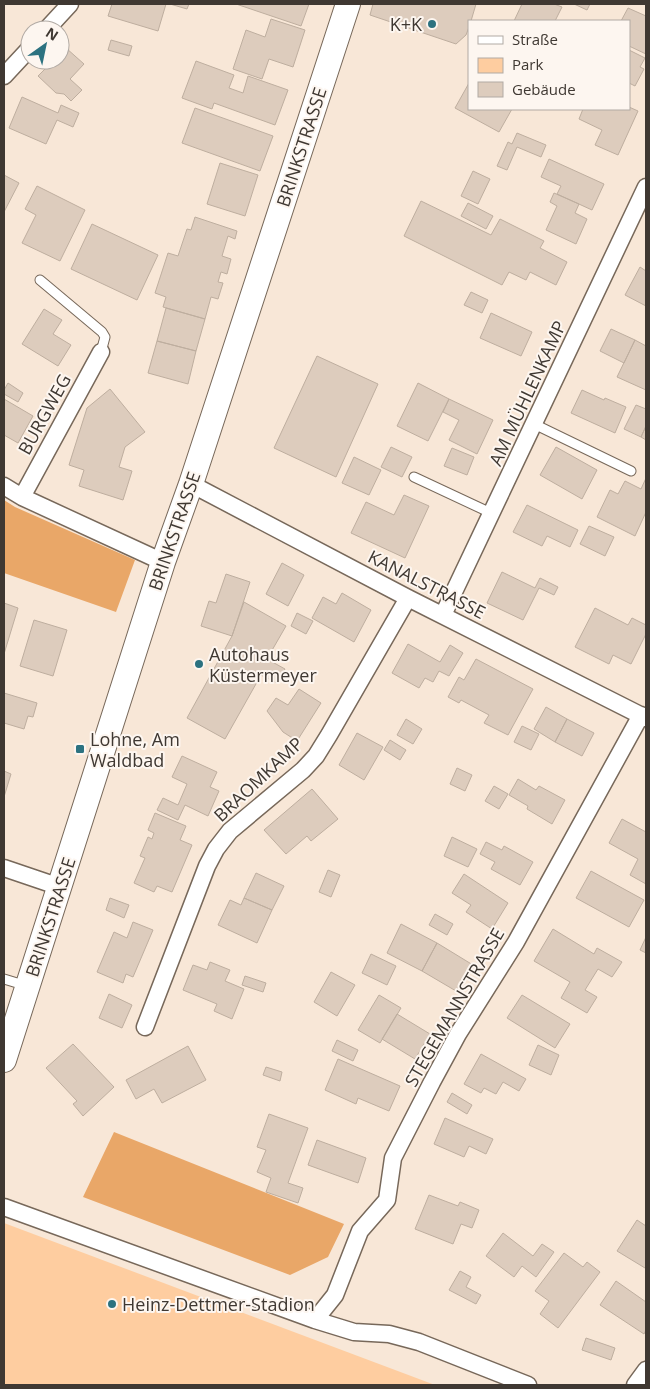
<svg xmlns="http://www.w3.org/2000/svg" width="650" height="1389" viewBox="0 0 650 1389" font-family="'Open Sans',sans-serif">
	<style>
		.green { fill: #fecda0 }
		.forest { fill: #e9a768 }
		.building { fill: #ddccbd; stroke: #beae9f }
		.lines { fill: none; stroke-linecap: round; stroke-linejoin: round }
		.lane-casing { stroke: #77685a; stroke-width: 11 }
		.street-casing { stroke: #77685a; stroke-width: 19 }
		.secondary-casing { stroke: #77685a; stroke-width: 26 }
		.lane { stroke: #fff; stroke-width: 9 }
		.street { stroke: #fff; stroke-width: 16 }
		.secondary { stroke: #fff; stroke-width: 24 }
		.poi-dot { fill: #2c7280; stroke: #fdf6f0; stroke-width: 2 }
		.labels { text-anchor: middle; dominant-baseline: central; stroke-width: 4; stroke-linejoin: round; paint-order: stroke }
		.poi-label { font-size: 18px; fill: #3f3832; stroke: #fdf6f0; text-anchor: start }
		.street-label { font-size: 18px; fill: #3f3832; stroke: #fdf6f0 }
	</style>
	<rect width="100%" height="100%" fill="#f8e7d7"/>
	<path class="green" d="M4 1223 435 1385H4Z"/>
	<path class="forest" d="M4 500 15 507 135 560 116 612 4 573Z
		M114 1132 344 1224 328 1257 290 1275 83 1197Z"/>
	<path class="building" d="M112 4H166L158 31 108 16Z
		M170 4H189L187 9Z
		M236 4H309L301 26Z
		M373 4H476L471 21H469V27L466 35 456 44 370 15Z
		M522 4H554L562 7 555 21H514Z
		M574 4H590L587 10Z
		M628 8 646 16V54L629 46V21H621Z
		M271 19 305 30 293 67 269 59 262 79 233 69 246 30 265 37Z
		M111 40 132 46 129 56 108 50Z
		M66 48 84 64 70 79 82 90 71 101 64 94 56 93 38 76 54 60H60V54Z
		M629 50 645 58 640 67 644 69 635 86 629 83Z
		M196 61 234 75 229 88 243 93 248 76 288 90 275 125 214 103 212 109 182 98Z
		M469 83V109H512L499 132 455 108Z
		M22 97 58 113 61 105 79 113 73 127 57 120 46 144 9 128Z
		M629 107 638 111 618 155 595 145 602 130 579 119 583 109H629Z
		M195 108 273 136 260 171 182 143Z
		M517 133 546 145 541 157 517 147 507 170 497 166 508 142 512 144Z
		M549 159 604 184 592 210 557 194 561 186 541 177Z
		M220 163 258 175 245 216 207 204Z
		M473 171 490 179 478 204 461 196Z
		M4 175 19 183 4 212Z
		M37 186 85 210 60 261 22 243 36 215 25 209Z
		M554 193 579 204 575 213 587 219 576 244 546 230 557 206 550 202Z
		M421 201 491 235 500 219 544 241 540 248 567 262 556 285 530 272 526 280 509 272 502 285 404 236Z
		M468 203 493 216 486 229 461 216Z
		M195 217 237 231 235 239 228 236 222 256 231 259 227 274 221 272 218 282 223 283 218 299 211 297 205 319 163 307 166 297 155 293 168 253 178 256 187 229 191 230Z
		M92 224 158 255 137 300 71 269Z
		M640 267 646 271V306L625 295Z
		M471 292 488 300 482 313 464 305Z
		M166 308 205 319 196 351 157 341Z
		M44 309 62 320 53 334 71 345 58 366 22 344Z
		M491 313 532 332 521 356 480 338Z
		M611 329 635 340 624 363 600 351Z
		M635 340 646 346V390L617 377Z
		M157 341 196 351 188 384 148 373Z
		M317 356 378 384 336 477 274 448Z
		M8 383 23 393 18 402 4 394V390Z
		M418 383 449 399 428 441 397 426Z
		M110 389 145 432 125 447 119 467 132 471 123 500 79 486 84 470 69 465 87 408Z
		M582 390 604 400 605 398 626 407 615 433 571 413Z
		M4 399 33 416 18 443 4 435Z
		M449 399 493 420 477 454 449 440 459 420 443 412Z
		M636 405 646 409V426L641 437 624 429Z
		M646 426V440L641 437Z
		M391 447 412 457 402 477 381 467Z
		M556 447 597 470 582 499 540 475Z
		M452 448 474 457 467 475 444 466Z
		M354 457 381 470 369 495 342 483Z
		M646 478V512L635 536 597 517 610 490 618 494 625 481 641 489Z
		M404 495 429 506 405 558 351 533 366 502 394 515Z
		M527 505 578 530 570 547 547 536 542 546 513 532Z
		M589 526 614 537 605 556 580 544Z
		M282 563 304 575 288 606 266 594Z
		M502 572 535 588 540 578 558 587 554 595 539 588 523 620 487 603Z
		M226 574 250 582 232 636 201 626 209 601 216 603Z
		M342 593 371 610 354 642 312 618 323 597 336 604Z
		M244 602 286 626 267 659 285 669 277 683 261 675 225 739 187 718 232 636Z
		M4 603 18 608 4 654Z
		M595 608 628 625 632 618 646 625V634L631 664 613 655 609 664 575 647Z
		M297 613 313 621 306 634 291 626Z
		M34 620 67 630 53 676 20 666Z
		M408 644 440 662 450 645 463 653 449 676 439 671 433 682 425 678 419 688 392 673Z
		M476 659 533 689 508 735 484 723 489 715 461 700 459 703 448 697 459 677 464 680Z
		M299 689 321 703 297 741 283 732 267 711 276 698 288 705Z
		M4 693 37 703 33 717 28 716 24 729 4 723Z
		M546 707 567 719 555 742 534 729Z
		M406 719 422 729 413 744 397 735Z
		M567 719 594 733 582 756 555 742Z
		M522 726 539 734 531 750 514 742Z
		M357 733 383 747 364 780 339 765Z
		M390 740 406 750 400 760 384 750Z
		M182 756 217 772 210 787 219 791 208 816 185 805 178 820 157 810 163 798 178 805 187 784 172 777Z
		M457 768 472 775 465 791 450 784Z
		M4 771 11 774 4 797Z
		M518 779 536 790 539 786 565 800 552 824 527 809 528 806 509 795Z
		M494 786 508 794 499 809 485 801Z
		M312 789 338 819 311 841 307 836 286 854 264 830Z
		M155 813 186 826 180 840 192 845 172 892 157 886 154 892 134 883 145 858 140 856 148 837 152 839 154 833 148 830Z
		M622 819 646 832V884L630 875 638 859 609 843Z
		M452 837 477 849 468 867 444 856Z
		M486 842 502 850 504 846 533 862 520 885 491 869 495 862 480 854Z
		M328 870 340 875 331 897 319 892Z
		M591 871 644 900 629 927 576 898Z
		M256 873 284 886 272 910 244 898Z
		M464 874 508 903 492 929 466 912 471 905 452 893Z
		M110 898 129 905 124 918 106 910Z
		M244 898 272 910 257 943 218 925 230 900 241 905Z
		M435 914 453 924 447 935 429 925Z
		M133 922 153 930 133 977 126 974 123 983 97 972 114 932 127 938Z
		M401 924 437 943 422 971 387 953Z
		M553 929 594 954 597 948 622 962 612 977 598 969 585 990 597 997 587 1013 561 998 570 982 534 961Z
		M646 937V953L640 950Z
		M437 943 473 965 456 991 422 971Z
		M371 954 396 966 387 985 362 973Z
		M210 962 230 970 225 981 244 989 232 1019 214 1011 217 1004 183 990 193 965 207 970Z
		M331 972 355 985 337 1016 314 1002Z
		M245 976 266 983 263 992 242 985Z
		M109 994 132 1005 122 1028 99 1018Z
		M379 995 401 1008 380 1043 358 1030Z
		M522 995 570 1024 555 1048 507 1018Z
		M397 1014 430 1034 415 1059 382 1039Z
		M337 1040 358 1050 353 1061 332 1051Z
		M73 1044 114 1087 83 1116 73 1104 77 1101 46 1068Z
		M538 1045 559 1055 551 1075 529 1065Z
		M188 1046 206 1080 162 1103 154 1089 136 1099 126 1080Z
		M481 1054 526 1079 519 1091 503 1082 496 1094 484 1088 481 1093 464 1084Z
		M338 1059 400 1086 389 1111 358 1098 356 1104 325 1090Z
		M266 1067 282 1072 280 1081 263 1075Z
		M452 1093 472 1105 467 1114 447 1102Z
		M269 1114 308 1128 288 1183 303 1188 298 1203 266 1192 271 1178 257 1172 266 1150 257 1147Z
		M445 1118 493 1139 486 1154 469 1146 464 1157 434 1144Z
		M317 1140 366 1158 358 1183 308 1165Z
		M429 1195 458 1206 460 1202 479 1210 472 1228 461 1224 453 1244 415 1229Z
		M637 1220 646 1226V1266L645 1268 617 1251Z
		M503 1233 533 1256 542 1244 554 1252 536 1277 522 1266 514 1277 486 1256Z
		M564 1253 583 1267 587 1262 600 1272 558 1328 540 1314 549 1301 535 1291Z
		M460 1271 471 1277 466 1287 481 1295 476 1304 449 1290Z
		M616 1281 646 1302V1330L644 1334 600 1305Z
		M586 1338 615 1348 611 1360 582 1350Z"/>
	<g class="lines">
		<defs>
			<path id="lane" d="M40 280 102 332 105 337 101 352
				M534 424 631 471
				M414 477 491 513
				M4 979 27 986"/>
			<path id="street" d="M46 30 70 4
				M4 76 30 48
				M191 484 408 598 646 718
				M4 486 22 497 163 562
				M22 497 101 352
				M443 615 646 187
				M4 868 60 887
				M145 1027 207 866 216 849 230 831 303 770 316 756 329 735 408 598
				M4 1207 315 1320 354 1332 389 1334 419 1342 528 1385
				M315 1320 335 1295 360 1231 387 1200 393 1158 432 1082 458 1034 516 942 641 715
				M635 1385 646 1370"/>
			<path id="secondary" d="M4 1060 163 562 191 484 348 4"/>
		</defs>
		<use href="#lane" class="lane-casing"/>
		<use href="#street" class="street-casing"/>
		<use href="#secondary" class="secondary-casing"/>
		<use href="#lane" class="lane"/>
		<use href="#street" class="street"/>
		<use href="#secondary" class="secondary"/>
	</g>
	<g class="poi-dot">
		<circle cx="432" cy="24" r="5"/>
		<circle cx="199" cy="664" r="5"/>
		<rect x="75" y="744" width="10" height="10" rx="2.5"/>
		<circle cx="112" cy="1304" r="5"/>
	</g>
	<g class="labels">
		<g class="poi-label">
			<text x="422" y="24" text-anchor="end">K+K</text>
			<text x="209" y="654">Autohaus<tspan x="209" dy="21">Küstermeyer</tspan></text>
			<text x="90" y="739">Lohne, Am<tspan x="90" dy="21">Waldbad</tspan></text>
			<text x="122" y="1304">Heinz-Dettmer-Stadion</text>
		</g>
		<g class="street-label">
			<text transform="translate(301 147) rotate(-72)">BRINKSTRASSE</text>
			<text transform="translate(527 393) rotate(-65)">AM MÜHLENKAMP</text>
			<text transform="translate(44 414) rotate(-61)">BURGWEG</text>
			<text transform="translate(174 531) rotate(-71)">BRINKSTRASSE</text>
			<text transform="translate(427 584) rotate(27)">KANALSTRASSE</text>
			<text transform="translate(258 779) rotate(-43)">BRAOMKAMP</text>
			<text transform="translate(50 917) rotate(-72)">BRINKSTRASSE</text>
			<text transform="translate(454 1007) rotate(-60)">STEGEMANNSTRASSE</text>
		</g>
	</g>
	<rect width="650" height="1389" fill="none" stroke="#3f3832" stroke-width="10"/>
	<rect x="468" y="20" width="162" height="90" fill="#fdf6f0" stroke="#b1aaa4"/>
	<rect x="478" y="36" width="25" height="8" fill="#ffffff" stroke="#b1aaa4"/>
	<text x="512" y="45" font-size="15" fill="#3f3832">Straße</text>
	<rect x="478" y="58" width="25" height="15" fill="#fecda0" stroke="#b1aaa4"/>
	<text x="512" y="70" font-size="15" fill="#3f3832">Park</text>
	<rect x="478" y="82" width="25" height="15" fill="#ddccbd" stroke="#b1aaa4"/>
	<text x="512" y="95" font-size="15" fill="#3f3832">Gebäude</text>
	<g transform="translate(45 45) rotate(33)"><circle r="24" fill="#fdf6f0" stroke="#b1aaa4"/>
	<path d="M0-4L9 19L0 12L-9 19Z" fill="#2c7280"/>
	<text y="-8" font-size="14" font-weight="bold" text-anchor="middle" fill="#3f3832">N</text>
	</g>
</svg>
